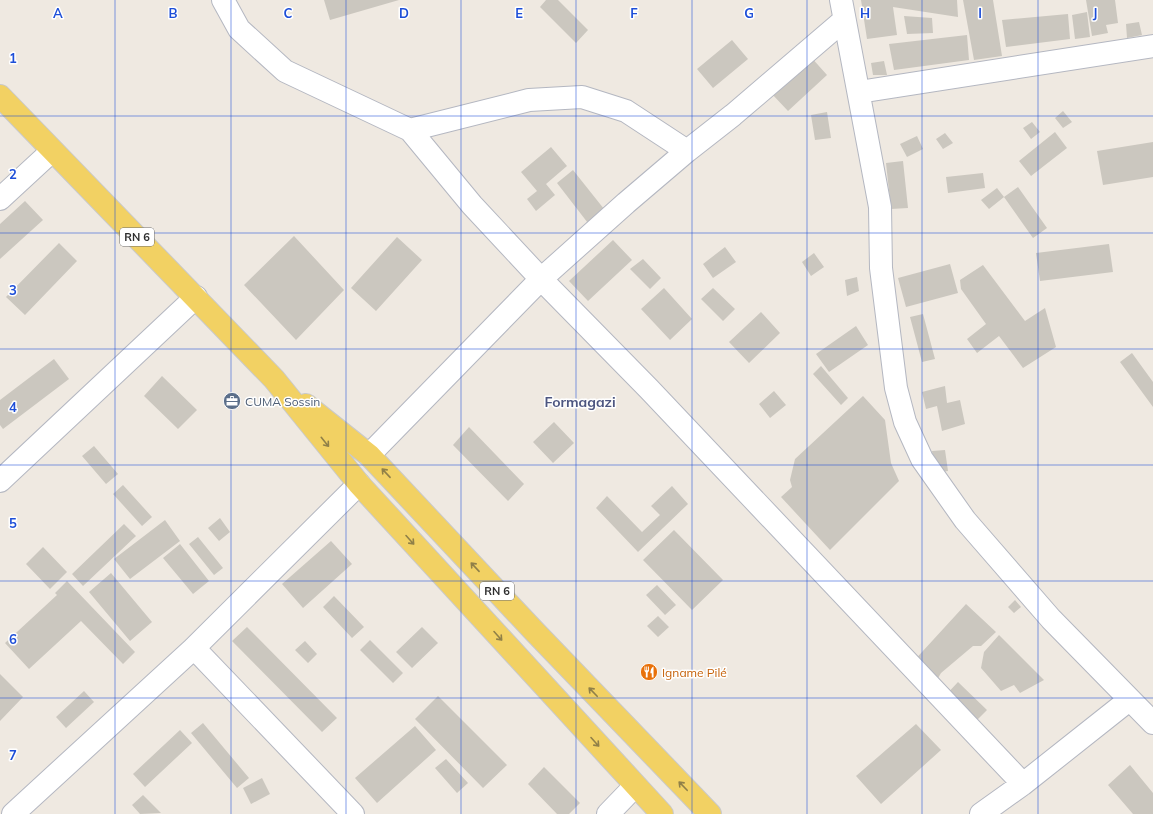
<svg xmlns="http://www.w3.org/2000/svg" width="1153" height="814" viewBox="0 0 1153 814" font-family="Mulish,sans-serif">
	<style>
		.building { fill: #cbc7bf }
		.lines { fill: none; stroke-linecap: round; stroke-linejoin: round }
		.street-casing { stroke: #b4b7c1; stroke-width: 24 }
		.primary-casing { stroke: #c9c9c9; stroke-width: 24 }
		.street { stroke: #fff; stroke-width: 22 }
		.primary { stroke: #f2d163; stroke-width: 22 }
		.oneway { stroke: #908048 }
		.grid { fill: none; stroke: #1d4ed8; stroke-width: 1; stroke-opacity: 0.55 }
		.labels { text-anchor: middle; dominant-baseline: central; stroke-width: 3; stroke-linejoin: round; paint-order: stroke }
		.shield { fill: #fff; stroke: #6d6d6d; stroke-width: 1 }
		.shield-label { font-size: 11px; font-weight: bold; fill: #2e2e2e }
		.service-label { font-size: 12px; fill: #4e5e75; stroke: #fff; text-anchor: start }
		.food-label { font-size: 12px; fill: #c56008; stroke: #fff; text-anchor: start }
		.quarter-label { font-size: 14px; font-weight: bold; fill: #4d5680; stroke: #fff }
		.grid-label { font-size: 13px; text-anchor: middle; font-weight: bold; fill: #1d4ed8; stroke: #fff; stroke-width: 3; stroke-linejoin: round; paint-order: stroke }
	</style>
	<rect width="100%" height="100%" fill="#efe9e1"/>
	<path class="building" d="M324 0H399L330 20Z
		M546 0H558L588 30 576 43 540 7Z
		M861 0H957L958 17 893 7 897 35 867 39Z
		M963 0H993L1002 56 974 60Z
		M1086 0H1115L1118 23 1106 25 1108 33 1092 36Z
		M1087 12 1090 37 1075 39 1072 15Z
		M1068 14 1070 39 1006 47 1002 20Z
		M904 16 932 18 933 33 907 34Z
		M1139 22 1142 35 1127 38 1126 24Z
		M967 35 969 60 894 70 889 44Z
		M732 40 748 59 713 88 697 69Z
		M810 56 827 75 788 111 771 93Z
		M884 61 887 75H873L871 63Z
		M1063 111 1072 122 1063 128 1055 118Z
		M827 112 831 138 815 140 811 115Z
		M1032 122 1040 132 1031 139 1023 128Z
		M1055 132 1067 148 1031 176 1019 161Z
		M945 133 953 143 943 149 936 139Z
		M917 136 923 149 907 157 900 144Z
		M1153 142V177L1103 185 1097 151Z
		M551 147 567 166 546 184 555 195 536 211 527 199 537 191 521 172Z
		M903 161 908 208 891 209 886 163Z
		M573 170 608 214 591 227 557 183Z
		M983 173 985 188 948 193 946 177Z
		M1018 187 1047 228 1033 238 1004 197Z
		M997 188 1004 197 989 209 981 200Z
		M25 201 43 220 0 259V224Z
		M294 236 344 290 296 340 244 285Z
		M397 237 422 260 376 311 351 288Z
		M613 240 632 260 588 301 569 281Z
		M59 243 77 261 25 315 6 297Z
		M1109 244 1113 272 1040 281 1036 253Z
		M725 247 736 262 713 278 703 264Z
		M814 253 824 267 811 276 802 262Z
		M643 259 661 278 650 289 630 269Z
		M950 264 958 293 906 307 898 278Z
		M983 265 1025 321 1045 308 1056 347 1023 368 999 336 977 353 967 339 986 324 961 289 960 280Z
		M857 277 859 291 847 296 845 280Z
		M664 288 692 319 670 340 641 309Z
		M713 288 735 309 723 321 701 299Z
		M761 312 780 333 749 363 729 342Z
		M923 314 935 359 922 362 910 317Z
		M856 326 868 345 829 372 816 354Z
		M1132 353 1153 382V407L1120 362Z
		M54 359 69 379 3 429 0 425V400Z
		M821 366 848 398 841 405 813 374Z
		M162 376 197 410 178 429 144 396Z
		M945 386 947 403 960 400 965 424 942 431 937 406 926 409 922 392Z
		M774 391 786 405 770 418 759 404Z
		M863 396 885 420 891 463 899 481 830 550 781 497 792 487 790 480 795 459Z
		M554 422 574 443 553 463 533 442Z
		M469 427 524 484 508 501 453 445Z
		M94 446 118 474 106 484 82 456Z
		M945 450 948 471 935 473 932 451Z
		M123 485 152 517 142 526 113 494Z
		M672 486 688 504 638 552 596 508 607 496 642 532 660 515 651 506Z
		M220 518 230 532 219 541 208 528Z
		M165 520 180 541 130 579 114 559Z
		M124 524 136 536 83 586 72 574Z
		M674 530 723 580 692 610 643 560Z
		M198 537 223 568 214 575 189 544Z
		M331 541 352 564 303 608 282 584Z
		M180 544 209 581 193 594 163 558Z
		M43 547 67 572 50 589 26 564Z
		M111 573 152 622 130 641 89 592Z
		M67 581 135 652 123 664 81 621 29 669 5 643 57 595 55 593Z
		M657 585 676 605 665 615 646 595Z
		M334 596 364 627 352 638 323 607Z
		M1015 600 1021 607 1014 613 1008 607Z
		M966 604 996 632 981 646H973L941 673 934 685 911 664Z
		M658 616 669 627 658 637 647 626Z
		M247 627 337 718 322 732 232 641Z
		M422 627 438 643 412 668 396 652Z
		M999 635 1044 680 1020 693 1014 685 1001 691 981 668 984 652Z
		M370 640 403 673 393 683 360 650Z
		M305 641 317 654 308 663 295 650Z
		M0 674 23 697 0 721Z
		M958 682 987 710 972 725 944 697Z
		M84 691 94 702 66 728 56 717Z
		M438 696 507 765 483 788 415 719Z
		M203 723 249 778 237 788 191 733Z
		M916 724 941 750 881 804 856 776Z
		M415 726 436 750 377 803 355 778Z
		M180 730 192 743 145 787 133 774Z
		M446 759 468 783 457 793 435 768Z
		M1130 765 1153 793V814H1133L1108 785Z
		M544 767 580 803 569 814H557L528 784Z
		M262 778 270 794 251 804 243 788Z
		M143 795 161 813 140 814 132 805Z"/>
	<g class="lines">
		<defs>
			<path id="street" d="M223 0 239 29 285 71 410 130 472 205 541 279 649 389 1023 784
				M841 0 880 207 881 268 896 388 905 422 922 459 965 520 1051 619 1153 723
				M859 92 1153 46
				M410 130 529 100 582 97 626 111 687 151
				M0 199 52 151
				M369 455 541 279 626 203 687 151 733 115 844 20
				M0 481 196 297
				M194 648 353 814
				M13 814 194 648 359 484
				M608 814 635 786
				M981 814 1023 784 1129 700"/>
			<path id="primary" d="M0 96 274 379 359 484 662 814
				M306 405 369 455 535 632 710 814"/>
		</defs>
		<use href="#street" class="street-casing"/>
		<use href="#primary" class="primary-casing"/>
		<use href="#street" class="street"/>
		<use href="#primary" class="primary"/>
	</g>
	<defs><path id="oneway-shaft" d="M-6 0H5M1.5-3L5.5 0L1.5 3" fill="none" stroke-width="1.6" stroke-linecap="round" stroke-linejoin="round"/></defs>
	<g class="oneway">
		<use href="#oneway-shaft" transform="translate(325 442) rotate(51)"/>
		<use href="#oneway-shaft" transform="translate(386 473) rotate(-133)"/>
		<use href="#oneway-shaft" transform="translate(410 540) rotate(48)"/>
		<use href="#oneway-shaft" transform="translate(475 567) rotate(-133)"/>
		<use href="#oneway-shaft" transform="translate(498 636) rotate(48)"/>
		<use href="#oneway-shaft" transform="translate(593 692) rotate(-134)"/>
		<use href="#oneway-shaft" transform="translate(595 742) rotate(48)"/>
		<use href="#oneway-shaft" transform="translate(683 786) rotate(-134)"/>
	</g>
	<path class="grid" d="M115 0V814M231 0V814M346 0V814M461 0V814M576 0V814M692 0V814M807 0V814M922 0V814M1038 0V814M0 116H1153M0 233H1153M0 349H1153M0 465H1153M0 581H1153M0 698H1153"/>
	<defs>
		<symbol id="office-disc" viewBox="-11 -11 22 22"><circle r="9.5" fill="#5c6f8a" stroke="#fff"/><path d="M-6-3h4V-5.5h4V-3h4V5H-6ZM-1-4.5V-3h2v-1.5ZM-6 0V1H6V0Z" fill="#fff"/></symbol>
		<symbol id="restaurant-disc" viewBox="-11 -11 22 22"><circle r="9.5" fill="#e8710a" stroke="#fff"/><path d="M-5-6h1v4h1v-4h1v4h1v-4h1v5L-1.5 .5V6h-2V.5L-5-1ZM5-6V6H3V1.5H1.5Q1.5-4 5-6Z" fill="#fff"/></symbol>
	</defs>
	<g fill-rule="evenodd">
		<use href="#office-disc" x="222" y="391" width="20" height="20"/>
		<use href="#restaurant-disc" x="639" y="662" width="20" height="20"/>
	</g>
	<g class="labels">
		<g class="shield">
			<rect x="120" y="228" width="34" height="18" rx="3"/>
			<rect x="480" y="582" width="34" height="18" rx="3"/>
		</g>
		<g class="shield-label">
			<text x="137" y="237">RN 6</text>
			<text x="497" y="591">RN 6</text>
		</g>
		<g class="service-label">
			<text x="245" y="401">CUMA Sossin</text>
		</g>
		<g class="food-label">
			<text x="662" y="672">Igname Pilé</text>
		</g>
		<g class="quarter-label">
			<text x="580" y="402">Formagazi</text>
		</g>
	</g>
	<g class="grid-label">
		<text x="58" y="18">A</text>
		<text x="173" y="18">B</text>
		<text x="288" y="18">C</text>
		<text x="404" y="18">D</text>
		<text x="519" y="18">E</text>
		<text x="634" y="18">F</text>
		<text x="749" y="18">G</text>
		<text x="865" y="18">H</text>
		<text x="980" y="18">I</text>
		<text x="1095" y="18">J</text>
		<text x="13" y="63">1</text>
		<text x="13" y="179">2</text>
		<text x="13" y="295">3</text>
		<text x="13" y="412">4</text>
		<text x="13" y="528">5</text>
		<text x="13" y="644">6</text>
		<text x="13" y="760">7</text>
	</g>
</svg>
